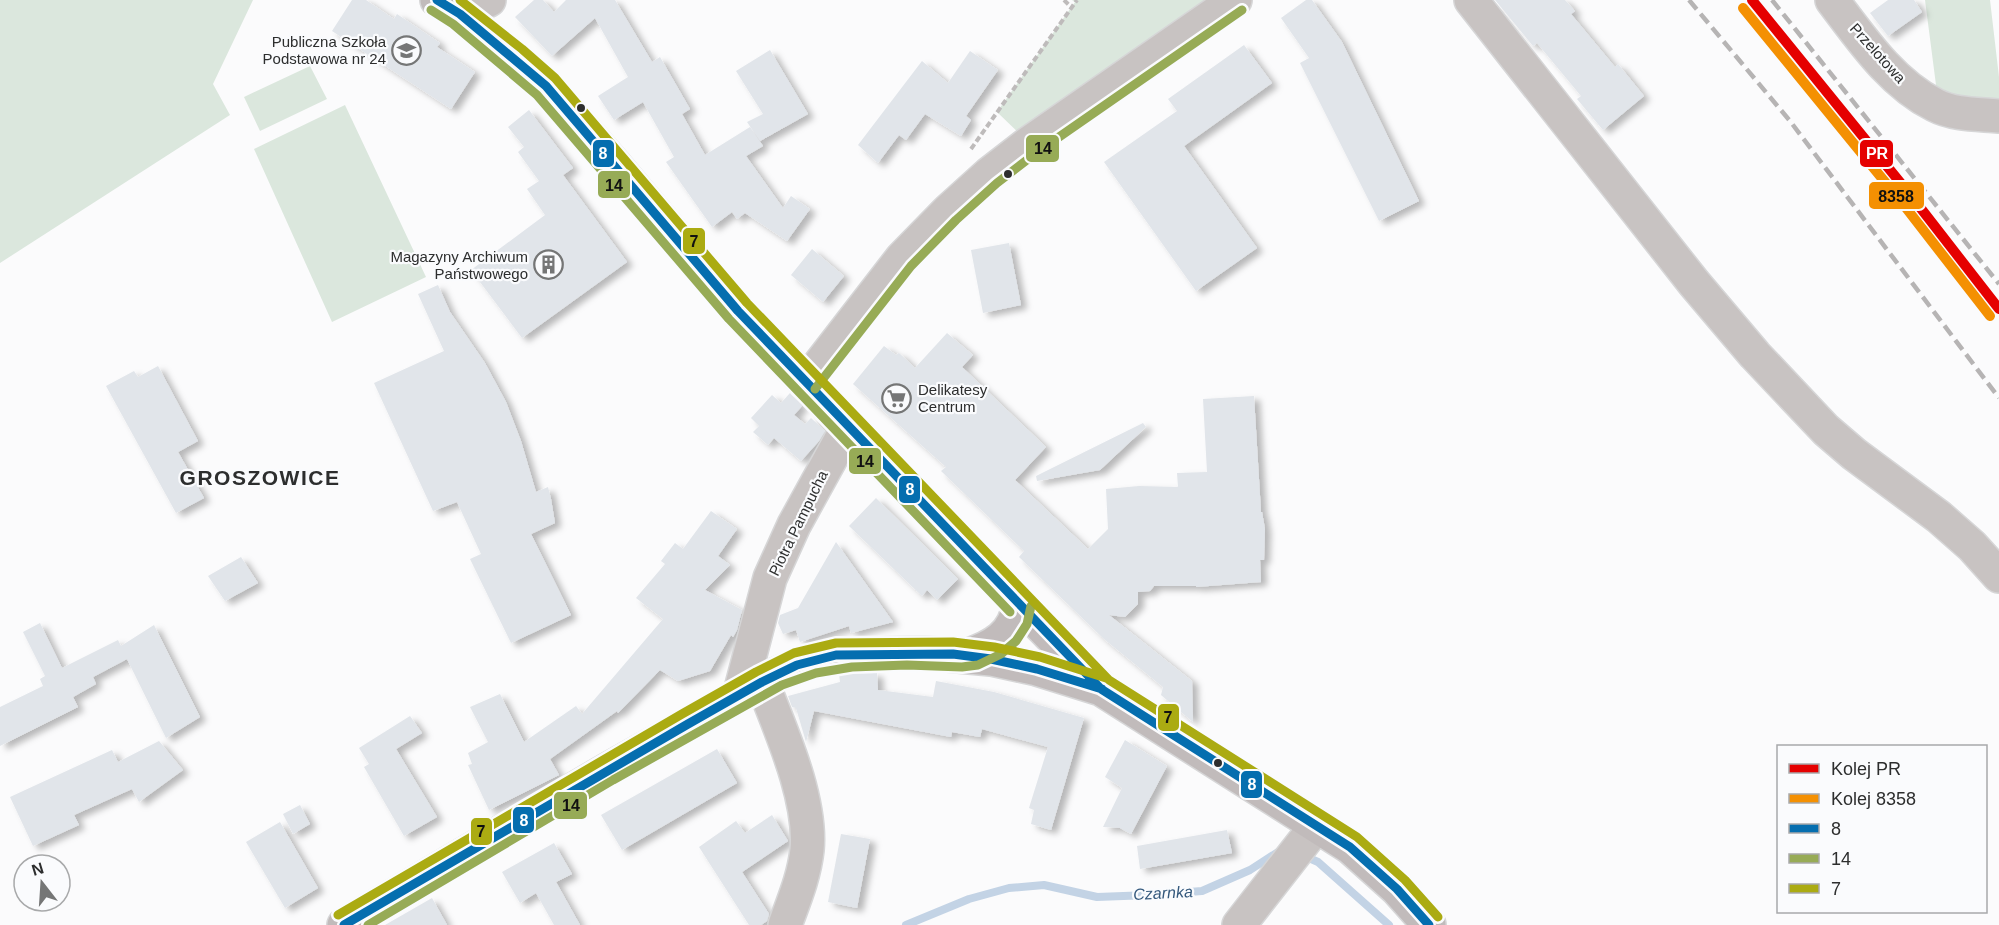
<svg xmlns="http://www.w3.org/2000/svg" width="1999" height="925" viewBox="0 0 1999 925" font-family="Helvetica,sans-serif">
	<style>
		.green { fill: #dbe7dd }
		.lines { fill: none; stroke-linecap: round; stroke-linejoin: round }
		.stream { stroke: #c3d3e5; stroke-width: 8 }
		.building { fill: #e1e5ea; filter: url(#shadow) }
		.minor-casing { stroke: #d6d6d7; stroke-width: 36 }
		.major-casing { stroke: #d6d6d7; stroke-width: 36 }
		.path { stroke: #bebbbb; stroke-width: 4; stroke-dasharray: 6 3; stroke-linecap: butt }
		.minor { stroke: #c8c3c2; stroke-width: 33 }
		.major { stroke: #c1bbbb; stroke-width: 33 }
		.rail { stroke: #b6b4b4; stroke-width: 4.5; stroke-dasharray: 12 6; stroke-linecap: butt }
		.bus-1-casing { stroke: #fafbfd; stroke-width: 14 }
		.bus-2-casing { stroke: #fafbfd; stroke-width: 14 }
		.bus-3-casing { stroke: #fafbfd; stroke-width: 14 }
		.bus-1 { stroke: #056eaf; stroke-width: 9 }
		.bus-2 { stroke: #97ab56; stroke-width: 9 }
		.bus-3 { stroke: #abab12; stroke-width: 9 }
		.rail-1-casing { stroke: #fafbfd; stroke-width: 15 }
		.rail-2-casing { stroke: #fafbfd; stroke-width: 15 }
		.rail-1 { stroke: #e50000; stroke-width: 10 }
		.rail-2 { stroke: #f49002; stroke-width: 10 }
		.bus-dot { fill: #2d2e2e; stroke: #fafbfd; stroke-width: 2 }
		.labels { text-anchor: middle; dominant-baseline: central; stroke-width: 4.5; stroke-linejoin: round; paint-order: stroke }
		.poi-label { font-size: 15px; fill: #2d2e2e; stroke: #fafbfd; text-anchor: end }
		.street-label { font-size: 15px; fill: #2d2e2e; stroke: #fafbfd }
		.water-label { font-size: 16px; font-style: italic; fill: #35597d; stroke: #fafbfd }
		.district-label { font-size: 21px; font-weight: bold; letter-spacing: 1.5px; fill: #2d2e2e; stroke: #fafbfd }
		.line-badge { stroke: #fafbfd; stroke-width: 2 }
		.badge-label { font-size: 16px; text-anchor: middle; font-weight: bold; fill: #fff }
		.pale-badge-label { font-size: 16px; text-anchor: middle; font-weight: bold; fill: #111 }
	</style>
	<defs>
		<filter id="shadow"><feDropShadow dx="6" dy="4" stdDeviation="3" flood-color="#0004"/></filter>
	</defs>
	<rect width="100%" height="100%" fill="#fbfbfc"/>
	<path class="green" d="M0 0H253L213 84 230 115 0 263Z
		M1072 0H1235L1029 143 997 112 1075 2Z
		M1925 0H1990L1999 77V116L1936 106V85Z
		M310 66 327 99 260 131 244 97Z
		M345 105 426 277 332 322 254 149Z"/>
	<g class="lines">
		<path class="stream" d="M1302 855 1318 862 1389 925
			M906 925 969 899 1009 888 1044 885 1097 897 1150 895 1202 891 1250 870 1278 852"/>
	</g>
	<path class="building" d="M352 0H366L394 19 397 14 440 43 437 47 475 72 451 109 332 31Z
		M534 0H543L554 12 566 0H615L652 62 660 57 690 109 682 114 705 155 750 127 763 146 746 156 783 208 791 196 810 209 787 241 745 213 737 219 732 212 712 227 666 162 674 157 643 102 614 120 598 96 628 77 595 18 552 56 515 17Z
		M1306 0H1312L1342 42 1419 201 1379 221 1300 63 1309 58 1281 18Z
		M1495 0H1565L1575 11 1571 14 1615 67 1618 64 1644 96 1603 130 1577 99 1581 96 1537 43 1533 46Z
		M1888 0H1914L1922 12 1888 36 1870 13Z
		M1244 45 1272 83 1184 146 1257 248 1196 291 1104 162 1177 111 1168 99Z
		M770 50 808 114 760 141 747 122 763 114 736 71Z
		M970 51 998 70 966 116 971 120 961 136 925 114 906 140 899 135 878 163 858 145 922 61 948 83Z
		M529 110 573 168 563 175 627 262 522 338 471 270 545 215 527 189 539 181 518 152 524 147 508 127Z
		M1009 243 1021 305 983 313 971 250Z
		M812 249 844 276 823 302 791 275Z
		M438 285 450 312 485 363 506 402 521 441 536 492 548 487 551 499 555 523 531 534 571 615 511 643 470 559 481 554 457 502 433 511 374 383 444 351 418 294Z
		M947 333 973 355 962 367 1046 447 1015 480 1088 549 1108 529 1106 489 1139 486 1178 487 1177 473 1207 472 1203 399 1254 396 1261 512H1262L1265 529 1264 560H1260L1261 582 1196 587V586H1154L1150 591 1138 592V604L1125 617 1109 615 1192 681 1193 722 1161 695 1163 687 1104 639 1019 557 1024 551 941 471 946 467 853 384 884 346 896 355 899 353 915 368Z
		M158 366 198 441 178 452 204 498 176 513 106 386 134 371 138 377Z
		M790 393 802 406 794 415 805 424 811 418 825 431 819 441 801 461 774 438 768 445 753 432 759 426 751 418 772 395 781 403Z
		M1143 423 1146 427 1100 470 1037 481 1036 476Z
		M876 498 958 579 937 600 927 590 922 596 849 526Z
		M711 511 737 529 718 556 730 565 705 590 742 610 737 630 733 637 731 635 710 671 678 681 660 670 618 713 617 711 550 759 559 775 489 810 468 765 472 764 468 753 488 742 470 707 500 694 524 742 576 706 582 714 663 619 636 598 665 564 661 561 675 543 683 549Z
		M836 542 893 622 851 633 849 626 800 642 796 630 783 634 778 623 780 615 798 608Z
		M241 557 258 583 225 601 208 576Z
		M40 623 62 668 118 640 121 646 154 625 200 717 166 738 127 659 93 677 96 684 73 697 78 707 0 746V707L43 686 40 679 45 676 23 632Z
		M877 673 878 690 933 697 936 681 994 692 1084 718 1051 830 1031 824 1034 810 1029 808 1048 747 982 729 980 737 952 732 951 737 814 711 806 742 796 708 792 707 788 696 840 682 839 674Z
		M410 716 422 733 396 749 437 817 404 836 364 767 369 764 359 748Z
		M1125 740 1167 766 1131 834 1120 828 1103 827 1122 788 1105 777Z
		M159 741 183 770 139 802 132 789 74 815 79 825 33 846 10 797 112 750 118 762Z
		M717 749 737 783 622 850 601 815Z
		M300 805 310 824 293 834 283 814Z
		M772 815 788 841 742 872 769 914 767 921 761 925H749L699 847 736 821 745 833Z
		M280 822 318 888 285 908 246 842Z
		M1227 830 1232 853 1140 869 1137 846Z
		M841 834 870 839 857 908 828 902Z
		M554 843 572 874 556 882 580 925H554L536 893 520 903 502 872Z
		M432 898 447 925H385Z"/>
	<g class="lines">
		<defs>
			<path id="minor" d="M1471 0 1694 283 1755 355 1826 430 1854 454 1939 517 1972 546 1999 576
				M1832 0C1861 38 1891 83 1935 105 1954 115 1978 114 1999 116
				M460 14 489 0
				M806 382 902 258 948 211 989 174 1029 143 1235 0
				M762 682C780 729 812 799 807 850 804 877 794 900 785 925
				M740 693 770 578 794 525 848 427
				M1239 925 1317 825"/>
			<path id="major" d="M437 0 460 14 514 58 546 86 615 165 738 311 848 427 1100 687
				M966 656C993 647 1015 635 1019 604
				M344 925 607 770 777 674 797 665 836 655 926 653 991 659 1037 669 1101 689 1350 847 1397 889 1429 925"/>
		</defs>
		<use href="#minor" class="minor-casing"/>
		<use href="#major" class="major-casing"/>
		<path class="path" d="M1064 0 1071 7
			M971 149 1077 0"/>
		<use href="#minor" class="minor"/>
		<use href="#major" class="major"/>
		<path class="rail" d="M1689 0 1790 121 1999 398
			M1772 0 1999 284"/>
		<defs>
			<path id="bus-1" d="M437 0 460 14 546 86 738 311 1101 689 1350 847 1397 889 1429 925
				M344 925 688 724 762 682 797 665 836 655 953 654 991 659 1037 669 1102 689"/>
			<path id="bus-2" d="M431 10 453 24 537 95 729 319 1010 612
				M815 389 911 266 956 220 997 183 1036 153 1242 10
				M368 925 613 780 782 685 816 673 852 667 907 665 962 667 978 665 1001 654 1016 641 1027 624 1031 606"/>
			<path id="bus-3" d="M460 0 522 49 555 78 747 303 1109 680 1357 837 1405 880 1438 917
				M338 915 682 714 756 672 794 653 836 643 953 642 994 647 1040 657 1106 678"/>
		</defs>
		<use href="#bus-1" class="bus-1-casing"/>
		<use href="#bus-2" class="bus-2-casing"/>
		<use href="#bus-3" class="bus-3-casing"/>
		<use href="#bus-1" class="bus-1"/>
		<use href="#bus-2" class="bus-2"/>
		<use href="#bus-3" class="bus-3"/>
		<defs>
			<path id="rail-1" d="M1752 0 1912 197 1999 309"/>
			<path id="rail-2" d="M1743 8 1903 204 1990 316"/>
		</defs>
		<use href="#rail-1" class="rail-1-casing"/>
		<use href="#rail-2" class="rail-2-casing"/>
		<use href="#rail-1" class="rail-1"/>
		<use href="#rail-2" class="rail-2"/>
	</g>
	<defs>
		<symbol id="school-ring" viewBox="-11 -11 22 22"><circle r="9.5" fill="#fafbfd" stroke="#757676" stroke-width="1.5"/><path d="M0-5L7-2L0 1L-7-2ZM-4 1L0 2.5L4 1V4Q0 6-4 4Z" fill="#757676"/></symbol>
		<symbol id="building-ring" viewBox="-11 -11 22 22"><circle r="9.5" fill="#fafbfd" stroke="#757676" stroke-width="1.5"/><path d="M-4-6H4V6H1V3H-1V6H-4ZM-2.5-4.3h1.7v1.8h-1.7ZM.8-4.3h1.7v1.8H.8ZM-2.5-1h1.7V.8h-1.7ZM.8-1h1.7V.8H.8Z" fill="#757676"/></symbol>
		<symbol id="supermarket-ring" viewBox="-11 -11 22 22"><circle r="9.5" fill="#fafbfd" stroke="#757676" stroke-width="1.5"/><path d="M-6-5.5h2.5l.6 2H6L4.5 2H-2.5L-4.4-4H-6ZM-1.5 3.2a1.3 1.3 0 1 0 .1 0ZM3 3.2a1.3 1.3 0 1 0 .1 0Z" fill="#757676"/></symbol>
	</defs>
	<g fill-rule="evenodd">
		<use href="#school-ring" x="390" y="34" width="33" height="33"/>
		<use href="#building-ring" x="532" y="248" width="33" height="33"/>
		<use href="#supermarket-ring" x="880" y="382" width="33" height="33"/>
	</g>
	<g class="bus-dot">
		<circle cx="581" cy="108" r="5"/>
		<circle cx="1008" cy="174" r="5"/>
		<circle cx="1218" cy="763" r="5"/>
	</g>
	<g class="labels">
		<g class="poi-label">
			<text x="386" y="41">Publiczna Szkoła<tspan x="386" dy="17">Podstawowa nr 24</tspan></text>
			<text x="528" y="256">Magazyny Archiwum<tspan x="528" dy="17">Państwowego</tspan></text>
			<text x="918" y="389" text-anchor="start">Delikatesy<tspan x="918" dy="17">Centrum</tspan></text>
		</g>
		<g class="street-label">
			<text transform="translate(1878 53) rotate(48)">Przelotowa</text>
			<text transform="translate(798 523) rotate(-64)">Piotra Pampucha</text>
		</g>
		<g class="water-label">
			<text transform="translate(1163 893) rotate(-3)">Czarnka</text>
		</g>
		<g class="district-label">
			<text x="260" y="477">GROSZOWICE</text>
		</g>
	</g>
	<g class="line-badge">
		<rect x="1025" y="134" width="35" height="29" rx="6" fill="#97ab56"/>
		<rect x="592" y="139" width="23" height="29" rx="6" fill="#056eaf"/>
		<rect x="1859" y="139" width="35" height="29" rx="6" fill="#e50000"/>
		<rect x="597" y="170" width="34" height="29" rx="6" fill="#97ab56"/>
		<rect x="1868" y="181" width="57" height="29" rx="6" fill="#f49002"/>
		<rect x="682" y="227" width="24" height="28" rx="6" fill="#abab12"/>
		<rect x="848" y="447" width="34" height="28" rx="6" fill="#97ab56"/>
		<rect x="898" y="475" width="23" height="29" rx="6" fill="#056eaf"/>
		<rect x="1157" y="703" width="23" height="29" rx="6" fill="#abab12"/>
		<rect x="1240" y="770" width="23" height="29" rx="6" fill="#056eaf"/>
		<rect x="553" y="791" width="35" height="29" rx="6" fill="#97ab56"/>
		<rect x="512" y="806" width="23" height="28" rx="6" fill="#056eaf"/>
		<rect x="470" y="817" width="23" height="29" rx="6" fill="#abab12"/>
	</g>
	<g class="badge-label">
		<text x="603" y="159">8</text>
		<text x="1877" y="159">PR</text>
		<text x="910" y="495">8</text>
		<text x="1252" y="790">8</text>
		<text x="524" y="826">8</text>
	</g>
	<g class="pale-badge-label">
		<text x="1043" y="154">14</text>
		<text x="614" y="191">14</text>
		<text x="1896" y="202">8358</text>
		<text x="694" y="247">7</text>
		<text x="865" y="467">14</text>
		<text x="1168" y="723">7</text>
		<text x="571" y="811">14</text>
		<text x="481" y="837">7</text>
	</g>
	<rect x="1777" y="745" width="210" height="168" fill="#fafbfd" stroke="#a8a9aa" stroke-width="1.5"/>
	<rect x="1789" y="764" width="30" height="9" fill="#e50000" stroke="#a8a9aa" stroke-width="1.5"/>
	<text x="1831" y="775" font-size="18" fill="#2d2e2e">Kolej PR</text>
	<rect x="1789" y="794" width="30" height="9" fill="#f49002" stroke="#a8a9aa" stroke-width="1.5"/>
	<text x="1831" y="805" font-size="18" fill="#2d2e2e">Kolej 8358</text>
	<rect x="1789" y="824" width="30" height="9" fill="#056eaf" stroke="#a8a9aa" stroke-width="1.5"/>
	<text x="1831" y="835" font-size="18" fill="#2d2e2e">8</text>
	<rect x="1789" y="854" width="30" height="9" fill="#97ab56" stroke="#a8a9aa" stroke-width="1.5"/>
	<text x="1831" y="865" font-size="18" fill="#2d2e2e">14</text>
	<rect x="1789" y="884" width="30" height="9" fill="#abab12" stroke="#a8a9aa" stroke-width="1.5"/>
	<text x="1831" y="895" font-size="18" fill="#2d2e2e">7</text>
	<g transform="translate(42 883) rotate(343)"><circle r="28" fill="#fafbfd" stroke="#a8a9aa" stroke-width="1.5"/>
	<path d="M0-4.5L10 22L0 15L-10 22Z" fill="#757676"/>
	<text y="-9" font-size="16" font-weight="bold" text-anchor="middle" fill="#2d2e2e">N</text>
	</g>
</svg>
